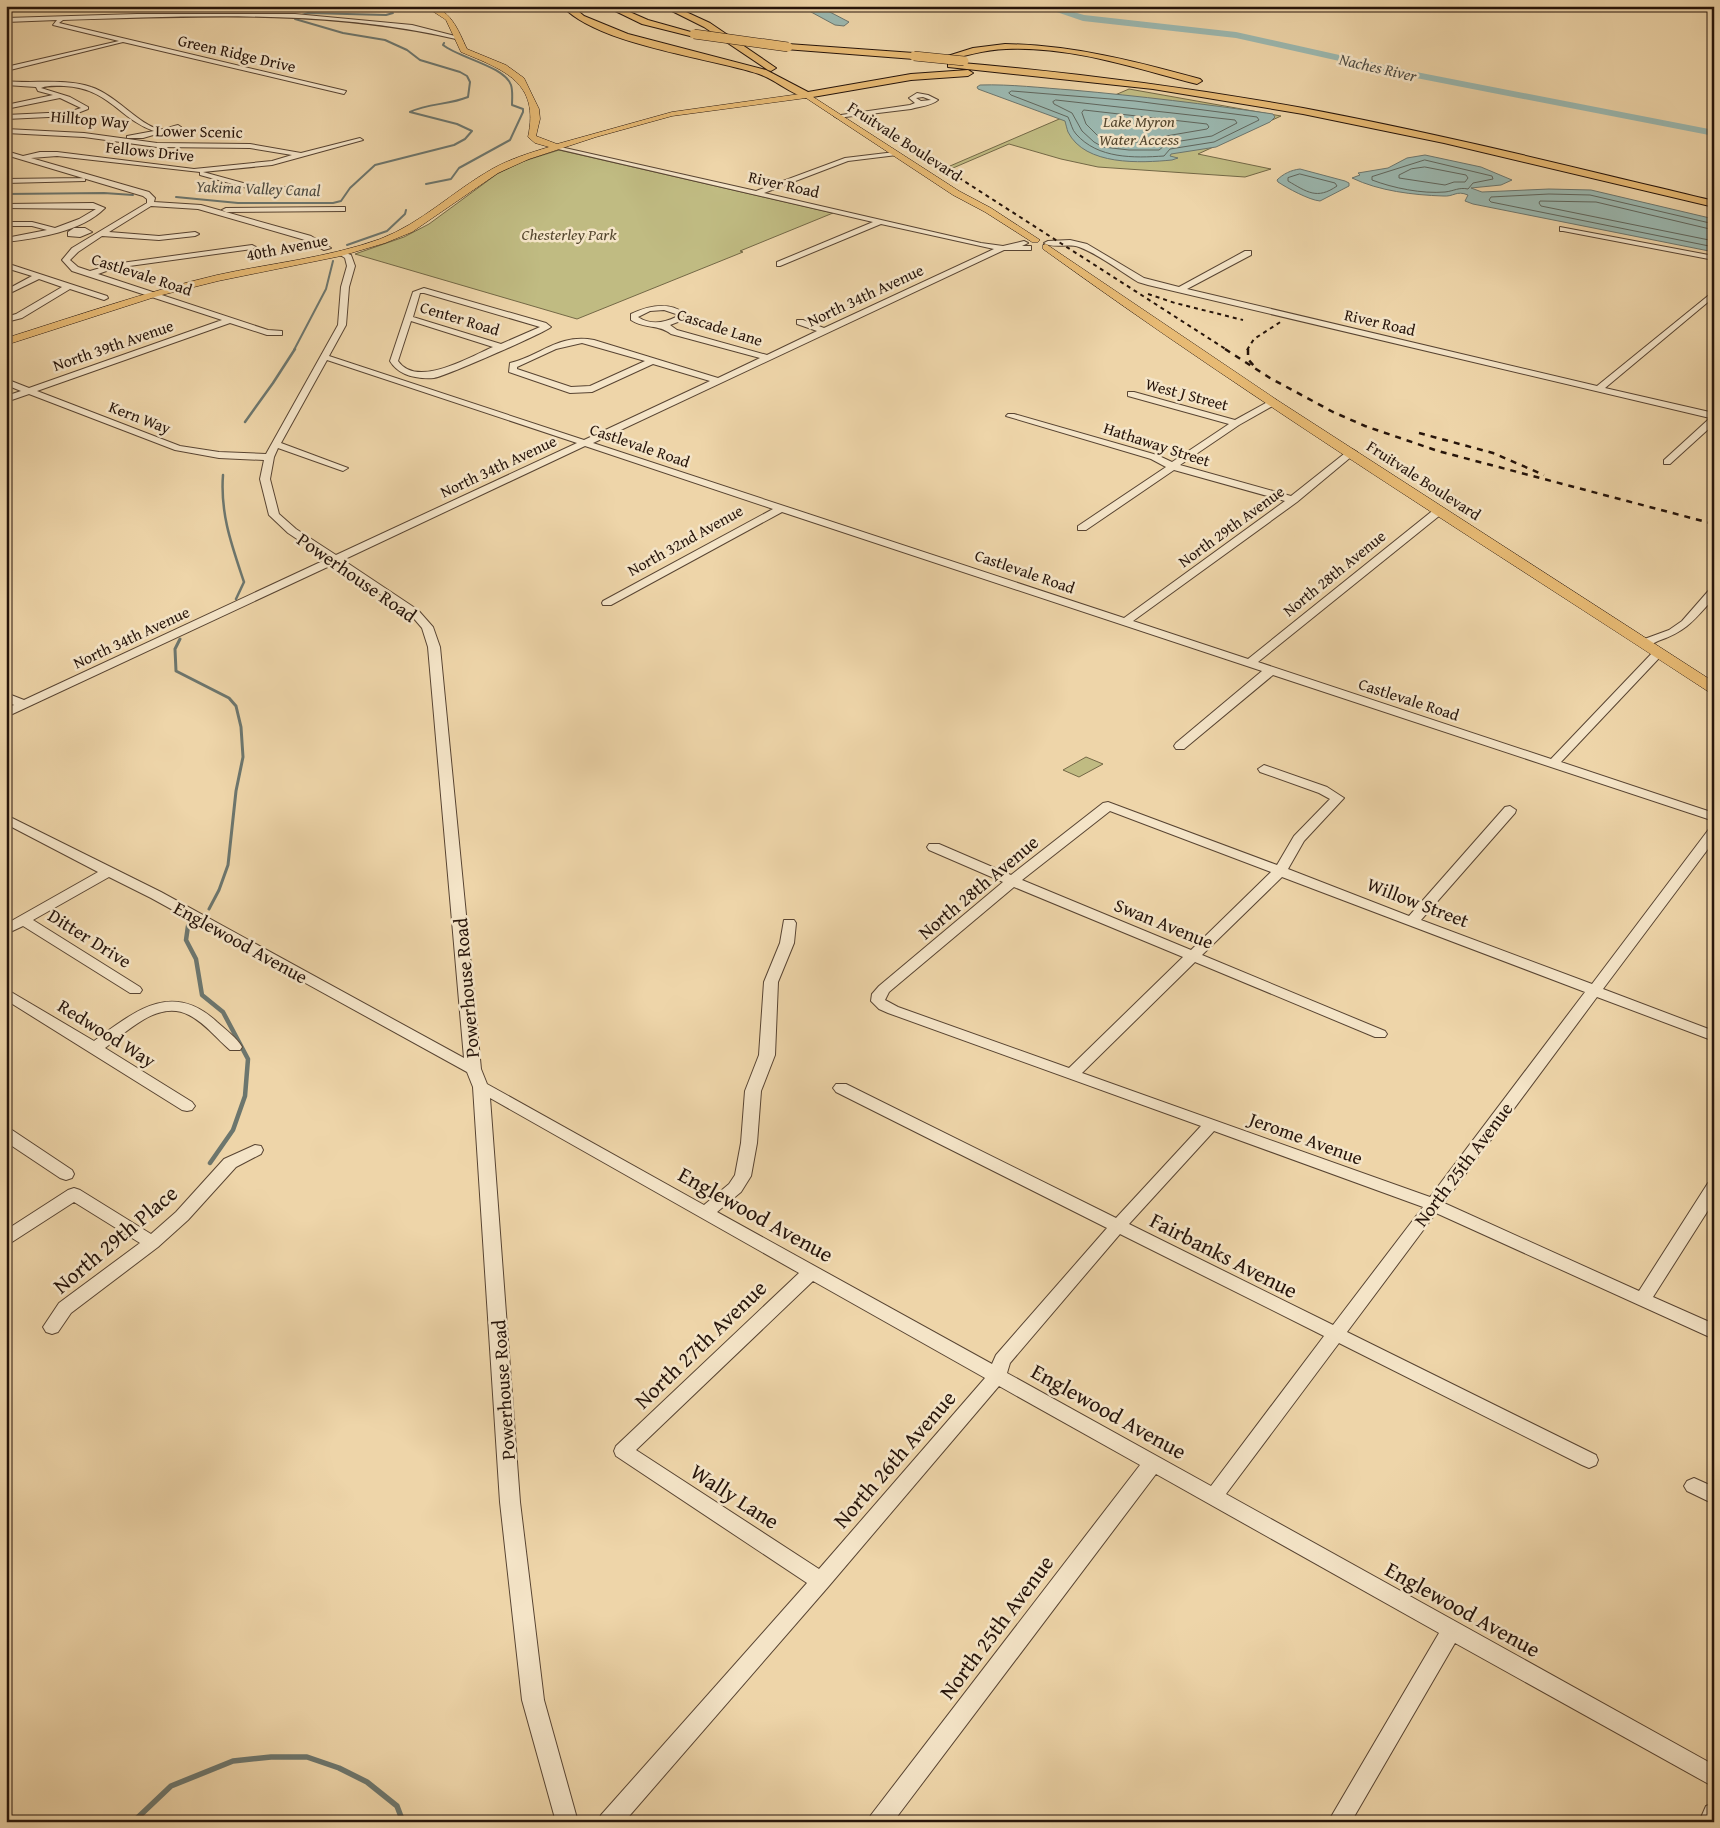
<svg xmlns="http://www.w3.org/2000/svg" width="1720" height="1828" viewBox="0 0 1720 1828" font-family="'Gentium Book Plus',serif">
	<style>
		.green { fill: #c0bb82; stroke: #736846 }
		.water { fill: #9bb8b0; stroke: #6c766e }
		.lines { fill: none; stroke-linecap: round; stroke-linejoin: round }
		.shore { stroke: #60665d; stroke-width: 1 }
		.stream-far4 { stroke: #6c766e; stroke-width: 2 }
		.stream-far3 { stroke: #6c766e; stroke-width: 2.5 }
		.stream-far2 { stroke: #6c766e; stroke-width: 3 }
		.stream-far1 { stroke: #6c766e; stroke-width: 4.5 }
		.stream { stroke: #6c766e; stroke-width: 5.5 }
		.river { fill: #9bb8b0; fill-rule: evenodd }
		.minor-casing { stroke: #584432; stroke-width: 2 }
		.major-casing { stroke: #26140a; stroke-width: 1 }
		.highway-casing { stroke: #26140a; stroke-width: 2 }
		.minor { fill: #f4e4c7; fill-rule: evenodd }
		.major { fill: #e7ba74; fill-rule: evenodd }
		.highway { fill: #e7ba74; fill-rule: evenodd }
		.rail-far1 { stroke: #26140a; stroke-width: 2; stroke-dasharray: 4 4; stroke-linecap: butt }
		.rail { stroke: #26140a; stroke-width: 2.5; stroke-dasharray: 6 6; stroke-linecap: butt }
		.highway-bridge-casing { stroke: #26140a; stroke-width: 10; stroke-linecap: butt }
		.highway-bridge { stroke: #e7ba74; stroke-width: 9 }
		.labels { text-anchor: middle; dominant-baseline: central; stroke-width: 5; stroke-linejoin: round; paint-order: stroke }
		.far-street-label { font-size: 16px; fill: #26140a; stroke: #f4e4c7 }
		.far-water-label { font-size: 16px; font-style: italic; fill: #4f4d44; stroke: #f4e4c7 }
		.far-park-label { font-size: 16px; font-style: italic; fill: #54462e; stroke: #f4e4c7 }
		.street-label { font-size: 19px; fill: #26140a; stroke: #f4e4c7 }
		.near-street-label { font-size: 22px; fill: #26140a; stroke: #f4e4c7 }
	</style>
	<rect width="100%" height="100%" fill="#eed5a9"/>
	<filter id="stains"><feTurbulence type="fractalNoise" baseFrequency=".004" numOctaves="4"/><feColorMatrix values="0 0 0 0 .2 0 0 0 0 .09 0 0 0 0 .02 0 0 0 .5 -.17"/></filter>
	<radialGradient id="worn" r=".72"><stop offset=".6" stop-color="#630" stop-opacity="0"/><stop offset="1" stop-color="#630" stop-opacity=".3"/></radialGradient>
	<path class="green" d="M1129 89 1281 116 1198 154 1271 169 1245 177 1098 167 1061 159 1009 144 953 168 950 166Z
		M559 150 833 213 740 251 743 252 577 319 355 254 404 237 429 224 497 174 521 162Z
		M1086 757 1103 764 1079 777 1063 770Z"/>
	<path class="water" d="M800 6H839L828 11 849 22 844 26 835 25Z
		M980 85C1011 84 1042 88 1072 90 1139 96 1206 104 1273 114L1275 117 1270 122 1216 147 1171 154 1170 156 1178 158 1172 160C1141 163 1085 166 1068 132 1067 129 1066 125 1065 121L978 89 977 87Z
		M1425 155 1481 167 1512 180 1501 185 1471 188 1482 192 1549 189 1591 190 1714 219V252L1473 204 1465 201 1468 195C1456 190 1454 197 1443 196 1413 195 1379 191 1352 178L1360 175 1358 173 1388 168 1407 158Z
		M1300 169 1345 181 1349 183V186L1320 201C1309 200 1287 188 1278 182L1277 180C1283 174 1291 170 1300 169Z"/>
	<g class="lines">
		<path class="shore" d="M1012 91 1135 101 1257 117 1259 120 1214 142 1170 149 1164 156C1134 158 1098 159 1076 134 1072 130 1071 123 1068 117L1011 95 1009 93Z
			M1056 100 1235 120 1237 123 1212 136 1168 143 1159 150H1129L1103 147 1094 142 1082 131 1072 113 1054 104 1053 102Z
			M1084 110 1207 124 1209 127 1207 129 1166 136 1155 143 1114 141 1098 136 1086 124 1082 113Z
			M1425 160 1492 176 1493 179 1473 183 1468 189C1459 187 1454 191 1445 192 1422 194 1393 188 1372 180V177Z
			M1425 167 1466 175 1468 178 1465 182H1454L1445 185 1399 178V175L1411 169Z
			M1300 174 1335 183 1337 186C1317 200 1307 192 1288 181V178Z
			M1714 224 1590 195 1549 194 1491 197 1489 200 1491 202 1714 247
			M1714 230 1596 202 1540 201 1539 203 1541 206 1714 241"/>
		<path class="stream-far4" d="M299 16 308 13 386 15 393 13 381 6
			M295 19 343 33 385 40 407 50 420 60 460 72 467 76 470 82 468 97C449 105 428 103 410 112
			M426 184 451 179 459 168 510 140 523 112V109L512 105C512 99 513 91 511 85 504 66 459 58 443 45L444 43
			M6 194 104 193 133 195
			M176 197 238 203H333L341 201 350 188 375 165 454 145 465 139 472 131 457 124 410 112
			M347 245 387 231 405 214 406 210
			M294 350 326 289 333 261"/>
		<path class="stream-far3" d="M245 422 273 383 295 349
			M223 475C220 514 232 546 244 582L236 599"/>
		<path class="stream-far2" d="M180 639 175 649 176 671 229 698 236 706 241 727 243 757 236 791 228 865 219 890 209 909"/>
		<path class="stream-far1" d="M188 926 186 940 196 959 202 995 223 1012 248 1059 245 1096 233 1130 210 1163"/>
		<path class="stream" d="M133 1822 171 1786 233 1761 271 1757H307L339 1768 367 1782 397 1806 403 1822"/>
		<path class="river" d="M1039 6H1053L1084 15 1236 32 1411 71 1714 130V136L1411 77 1236 38 1083 21Z"/>
		<defs>
			<path id="minor" d="M454 6H459L460 7 457 9Z
				M137 14H295L412 25 459 37 456 39C328 9 193 16 63 20L59 23 346 91 344 94 123 42 6 71V67L119 41 53 25 57 20 6 22V18Z
				M6 81C34 84 65 78 91 87 116 95 139 125 159 129 165 130 172 126 178 125L181 127 143 138H127V136L154 131C119 119 109 88 64 86 57 86 48 85 41 88L70 97 88 107V109L70 116 6 119V115L69 112 81 108 60 98 6 109V105L53 95 38 91 36 87 6 85Z
				M917 93 928 95 938 100C931 106 920 106 911 109L837 118 834 116 910 105 915 103 909 98ZM923 97 931 100 921 101 916 98Z
				M6 129 84 133 157 143 250 144 301 153 360 138 363 140 272 165 203 172 258 187H291L293 188 289 190 258 191 200 175V172L57 156 31 158 149 192 155 198 154 202 201 205 311 236 331 248 324 250 305 240 198 209 151 206 109 232 159 236 195 232 199 234 195 236 159 240 102 236 78 252 70 260 78 267 90 271 114 264 252 245 256 247 252 249 115 268 98 274 268 330 282 331V335H267L230 323 37 391 180 446 219 452 266 454 338 325 341 287 347 266 345 258 337 253 341 251 351 255 355 266 349 287 346 325 329 356 584 440 710 381 653 364 592 392 570 393 509 372 510 363C540 356 559 333 594 340L718 378 760 358 671 334C659 324 644 329 631 320V314C648 306 668 301 684 313L683 320 670 325 677 330 767 355 817 331 797 324V320H803L824 328 994 249 881 224 780 266H777V262L873 222 558 149 556 148V146L756 191 845 158 895 152 897 153V155L848 161 764 193 981 243 1003 246 1024 241 1028 243 1022 246H1031V250H1004L593 443 1124 618 1285 501 1174 470 1086 530H1078V526L1166 467 1151 459 1006 416 1008 414H1014L1157 455 1172 462 1229 424 1128 396V392H1134L1235 420 1273 399 1276 400V404L1239 425 1180 465 1291 496 1349 450 1352 449 1357 452 1297 502 1133 621 1248 659 1436 508 1440 507 1445 510 1444 512 1258 662 1551 759 1654 651H1662L1664 653 1662 655 1561 762 1714 813V821L1273 675 1184 749H1176L1174 746 1176 743 1262 671 782 512 611 605H603L602 603 603 601 773 509 585 446 343 560 418 610 433 627 440 647 481 1069 487 1084 704 1205 729 1184 735 1175 741 1143 745 1091 759 1055 764 982 780 943 784 920H794L796 923 794 943 778 982 775 1055 761 1091 757 1143 751 1176 741 1192 717 1212 992 1364 996 1355 1107 1228 836 1092 833 1088 836 1084H846L1116 1218 1201 1126 888 1013 879 1009 871 1001 872 994 879 986 1003 882 929 850 927 847 929 844H939L1011 875 1103 803 1108 802 1277 865 1294 836 1330 799 1319 793 1260 772 1258 769 1264 765 1327 787 1344 798 1304 841 1288 869 1409 916 1505 807 1510 806 1516 810 1515 813 1421 920 1592 984 1709 829 1714 828V841L1603 989 1714 1031V1041L1597 997 1444 1203 1639 1291 1708 1183 1714 1181V1201L1653 1297 1714 1324V1339L1436 1213 1347 1332 1596 1455 1598 1460 1596 1465 1589 1468 1582 1465 1339 1343 1226 1494 1714 1765V1787L1455 1643 1351 1822H1328L1439 1633 1156 1474 893 1822H868L871 1815 1140 1465 999 1386 828 1587 624 1822H598L601 1815 807 1583 616 1456 614 1451 616 1446 799 1273 490 1098 520 1502 544 1700 578 1822H556L522 1700 500 1502 473 1087 467 1072 151 898 109 877 33 920 140 987 142 990 140 993H130L23 926 6 934V924L98 872 6 824V815L161 892 464 1058 428 647 422 628 410 614 334 564 6 717V708L14 705 6 701V693L24 700 327 559 288 533 269 515 260 479 264 460 219 458 175 450 29 394 6 402V396L21 391 6 385V379L29 388 222 320 72 271 62 260 72 248 147 203V199L143 196 6 155V151L23 156 40 152H57L194 169 272 161 292 155 250 148 157 147 84 137 6 133ZM664 310 676 314V317C664 323 650 325 638 317L650 311ZM582 343 645 361 590 386 571 387 517 369V367L556 349ZM327 360 577 443 336 555 296 529 279 514 270 479 274 457 278 448 340 470 343 471 348 468 281 443ZM1110 811 1271 872 1191 950 1022 880ZM1282 877 1585 992 1430 1197 1082 1073 1195 962 1375 1037H1385L1387 1034 1385 1031 1202 955ZM1014 887 1183 957 1069 1068 898 1007 885 1000 889 992ZM1214 1131 1423 1207 1333 1325 1129 1224ZM1120 1234 1324 1336 1211 1486 1007 1373 1010 1363ZM813 1281 985 1378 819 1569 636 1450Z
				M83 178 85 179V181L6 183V179Z
				M93 203 105 208C81 232 38 238 6 242V238L47 230 32 226H6V222H32L55 228 79 219 96 209 6 208V204Z
				M342 207H345V211L226 212 222 210 226 208Z
				M1560 227 1714 256V260L1563 231H1560Z
				M74 228H85L92 232 80 237 68 236V232Z
				M1070 240 1087 244 1144 278 1179 287 1245 251H1251V255L1187 289 1597 386 1714 291V297L1605 388 1714 413V424L1670 464H1664V460L1710 418 1148 285 1138 282C1120 271 1098 254 1079 247 1068 243 1053 249 1044 243L1048 241Z
				M6 263 107 296 108 298 104 300 70 289 22 318 6 322V317L16 314 62 287 39 279 6 295V290L32 276 6 268Z
				M424 288 546 323 551 327C544 333 444 377 434 378 417 379 399 376 390 361L413 292ZM420 293H424L540 327 501 344 413 317ZM411 321 493 347C471 356 417 389 398 361Z
				M1714 588V598C1694 620 1687 631 1658 641 1652 644 1646 647 1639 645L1637 643 1639 641 1669 630 1682 621 1710 589Z
				M6 989 94 1041C135 1011 172 980 217 1022 226 1030 237 1038 242 1047L240 1050H230C217 1039 205 1023 189 1015 159 999 128 1031 105 1048L192 1102 195 1106 192 1110 187 1111 182 1110 6 1000Z
				M6 1129 12 1130 72 1170 74 1174 72 1178 66 1180 60 1178 6 1142Z
				M255 1145 261 1146 263 1150 261 1154 236 1167 188 1220 158 1247 71 1313 58 1332 52 1334 46 1332 43 1327 59 1303 140 1243 74 1202 12 1242 6 1244V1230L68 1190 74 1188 80 1190 151 1234 176 1212 224 1159Z
				M1694 1478 1714 1487V1504L1687 1491 1684 1486 1687 1481Z
				M1714 1803V1822H1699L1706 1806Z"/>
			<path id="major" d="M425 6C450 6 458 30 467 49L506 65 524 78 539 109 540 119 536 136 557 144 672 112 807 93 959 191 991 208 1040 240 1038 242H1032L985 212 953 195 806 98 672 116 596 137 529 159 498 173 412 232 385 243 341 256 218 281 158 296 6 345V338C76 316 145 292 217 275 271 263 327 258 380 239 422 223 453 191 492 169 510 159 529 153 549 147L535 143 528 137C540 82 504 70 461 52L446 20Z
				M1046 244 1277 400 1714 682V693L1709 692C1486 546 1259 405 1043 249V245Z"/>
			<path id="highway" d="M562 6H572L584 16 628 34 766 70 808 92 911 74 968 70 973 73 968 76 911 80 807 98C789 93 776 80 759 74 706 57 599 45 562 6Z
				M605 6H616L648 20 698 34 694 37 642 24Z
				M662 6H673L710 23 776 68 771 71 768 70 704 27Z
				M788 44 914 53 918 56 914 59 785 49V45Z
				M1005 44C1072 45 1135 61 1200 79L1202 81 1197 84C1134 68 1071 46 1006 49 984 50 963 56 942 62L938 59 973 48Z
				M951 62C1069 72 1186 87 1303 108 1441 134 1577 168 1714 201V207L1444 143 1303 114 1153 89 948 67V63Z"/>
		</defs>
		<use href="#minor" class="minor-casing"/>
		<use href="#major" class="major-casing"/>
		<use href="#highway" class="highway-casing"/>
		<use href="#minor" class="minor"/>
		<use href="#major" class="major"/>
		<use href="#highway" class="highway"/>
		<path class="rail-far1" d="M925 156 1227 350
			M1148 294 1175 303 1243 320
			M1247 350 1254 339 1282 321"/>
		<path class="rail" d="M1225 349 1270 378 1333 412 1365 426 1438 451 1714 524
			M1248 349V359L1254 366
			M1419 433 1493 453 1544 475"/>
		<defs>
			<path id="highway-bridge" d="M694 34 788 47
				M914 56 964 61"/>
		</defs>
		<use href="#highway-bridge" class="highway-bridge-casing"/>
		<use href="#highway-bridge" class="highway-bridge"/>
	</g>
	<g class="labels">
		<g class="far-street-label">
			<text transform="translate(237 53) rotate(13)">Green Ridge Drive</text>
			<text transform="translate(90 119) rotate(5)">Hilltop Way</text>
			<text transform="translate(199 131) rotate(1)">Lower Scenic</text>
			<text transform="translate(905 141) rotate(33)">Fruitvale Boulevard</text>
			<text transform="translate(150 151) rotate(6)">Fellows Drive</text>
			<text transform="translate(784 184) rotate(13)">River Road</text>
			<text transform="translate(287 247) rotate(-11)">40th Avenue</text>
			<text transform="translate(142 274) rotate(18)">Castlevale Road</text>
			<text transform="translate(865 295) rotate(-25)">North 34th Avenue</text>
			<text transform="translate(460 318) rotate(17)">Center Road</text>
			<text transform="translate(1380 322) rotate(13)">River Road</text>
			<text transform="translate(720 327) rotate(18)">Cascade Lane</text>
			<text transform="translate(113 345) rotate(-19)">North 39th Avenue</text>
			<text transform="translate(1187 394) rotate(15)">West J Street</text>
			<text transform="translate(140 417) rotate(21)">Kern Way</text>
			<text transform="translate(1157 444) rotate(18)">Hathaway Street</text>
			<text transform="translate(640 445) rotate(19)">Castlevale Road</text>
			<text transform="translate(498 466) rotate(-25)">North 34th Avenue</text>
			<text transform="translate(1424 480) rotate(33)">Fruitvale Boulevard</text>
			<text transform="translate(1231 526) rotate(-36)">North 29th Avenue</text>
			<text transform="translate(685 540) rotate(-29)">North 32nd Avenue</text>
			<text transform="translate(1025 571) rotate(19)">Castlevale Road</text>
			<text transform="translate(1334 573) rotate(-39)">North 28th Avenue</text>
			<text transform="translate(131 637) rotate(-25)">North 34th Avenue</text>
			<text transform="translate(1409 699) rotate(18)">Castlevale Road</text>
		</g>
		<g class="far-water-label">
			<text transform="translate(1378 67) rotate(13)">Naches River</text>
			<text transform="translate(258 188) rotate(2)">Yakima Valley Canal</text>
		</g>
		<g class="far-park-label">
			<text x="1139" y="121">Lake Myron<tspan x="1139" dy="18">Water Access</tspan></text>
			<text x="569" y="234">Chesterley Park</text>
		</g>
		<g class="street-label">
			<text transform="translate(357 577) rotate(35)">Powerhouse Road</text>
			<text transform="translate(978 887) rotate(-40)">North 28th Avenue</text>
			<text transform="translate(1418 902) rotate(21)">Willow Street</text>
			<text transform="translate(1164 923) rotate(22)">Swan Avenue</text>
			<text transform="translate(90 938) rotate(32)">Ditter Drive</text>
			<text transform="translate(241 942) rotate(29)">Englewood Avenue</text>
			<text transform="translate(466 988) rotate(-95)">Powerhouse Road</text>
			<text transform="translate(107 1033) rotate(32)">Redwood Way</text>
			<text transform="translate(1306 1138) rotate(20)">Jerome Avenue</text>
			<text transform="translate(1463 1164) rotate(-53)">North 25th Avenue</text>
			<text transform="translate(503 1390) rotate(-94)">Powerhouse Road</text>
		</g>
		<g class="near-street-label">
			<text transform="translate(756 1214) rotate(29)">Englewood Avenue</text>
			<text transform="translate(115 1239) rotate(-40)">North 29th Place</text>
			<text transform="translate(1224 1255) rotate(27)">Fairbanks Avenue</text>
			<text transform="translate(700 1344) rotate(-44)">North 27th Avenue</text>
			<text transform="translate(1109 1411) rotate(29)">Englewood Avenue</text>
			<text transform="translate(894 1459) rotate(-49)">North 26th Avenue</text>
			<text transform="translate(735 1496) rotate(33)">Wally Lane</text>
			<text transform="translate(1463 1609) rotate(29)">Englewood Avenue</text>
			<text transform="translate(996 1627) rotate(-53)">North 25th Avenue</text>
		</g>
	</g>
	<rect width="1720" height="1828" fill="none" stroke="#eed5a9" stroke-width="25"/>
	<rect x="8" y="8" width="1705" height="1813" fill="none" stroke="#26140a" stroke-width="2.5"/>
	<rect x="12" y="12" width="1695" height="1803" fill="none" stroke="#26140a"/>
	<rect width="100%" height="100%" filter="url(#stains)"/>
	<rect width="100%" height="100%" fill="url(#worn)"/>
</svg>
